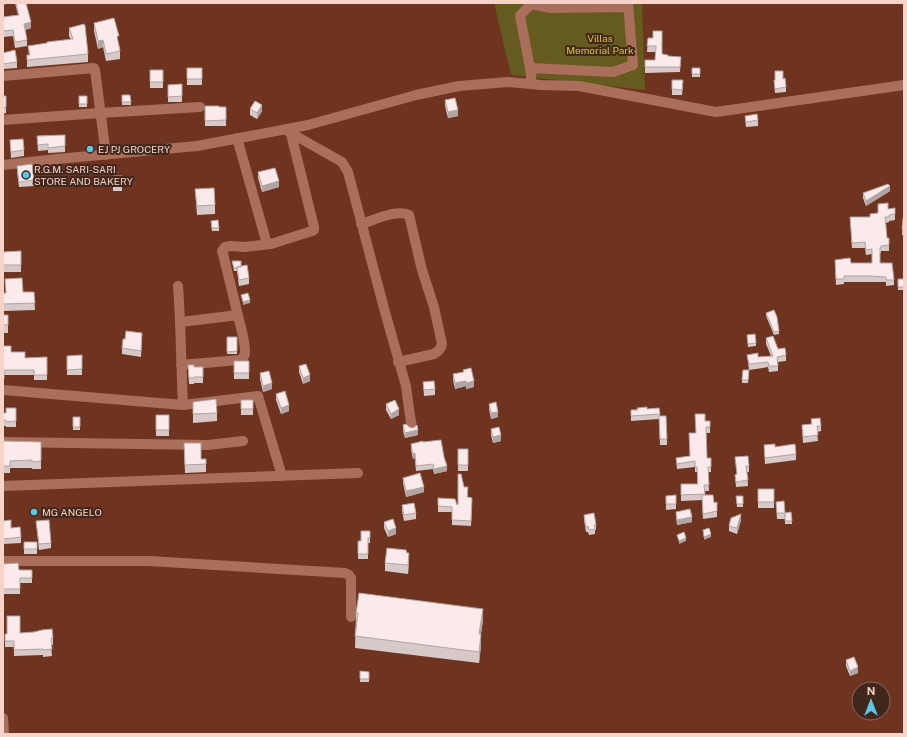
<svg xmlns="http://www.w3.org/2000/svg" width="907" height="737" viewBox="0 0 907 737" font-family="'Public Sans',sans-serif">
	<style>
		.green { fill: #655b1f }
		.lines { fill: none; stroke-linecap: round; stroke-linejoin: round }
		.minor { stroke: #aa6f5b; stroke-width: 10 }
		.wall { fill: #d8c9c9 }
		.shaded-wall { fill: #b0a4a4 }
		.building { fill: #fbeaea; stroke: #b0a4a4 }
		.poi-dot { fill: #5bc7e7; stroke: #41261c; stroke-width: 1.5 }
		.labels { text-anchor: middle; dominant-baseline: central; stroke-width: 4; stroke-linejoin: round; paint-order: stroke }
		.park-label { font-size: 10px; fill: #dbc63d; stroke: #41261c }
		.poi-label { font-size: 10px; fill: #f8d3c7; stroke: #41261c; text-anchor: start }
	</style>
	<rect width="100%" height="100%" fill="#6f341f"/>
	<path class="green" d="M494 3H642L645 90 511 75Z"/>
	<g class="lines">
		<path class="minor" d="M532 4 550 8 628 7
			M530 68 613 72 633 65 628 3
			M3 76 94 68 95 70 106 155
			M532 84 530 68 520 16C522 12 529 7 532 4V3
			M3 120 100 113 200 107
			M289 132 342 162 348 172 385 312 406 386 410 416 412 427
			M237 138 267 244
			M3 165 57 159 197 146 308 125 416 95 459 86 508 82 541 85 579 86 716 112 904 85
			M361 224C375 220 396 209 409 215L422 270 434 307 442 344C441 350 438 351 434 354L398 362
			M178 286C181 326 181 366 183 405
			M181 322 238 315
			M181 365 239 360 243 358 245 354V349L243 336 223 254 222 251 225 247 231 246 244 247 271 244 312 231 314 230V227L291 134
			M3 390 183 405 258 396 282 476
			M3 442 208 445 243 441
			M3 486 358 473
			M3 561H149L345 573 349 575 351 578V617
			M3 718 4 734"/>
	</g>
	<path class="wall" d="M15 3H26L31 28 25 30 27 40V46L15 48 13 36 3 37V17L18 15Z
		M94 23 119 44 120 51V59L106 61 103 47 98 49 94 31Z
		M69 28 88 54V62L27 67V55H29L28 46 71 40 69 36Z
		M648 38H653L662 54 668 56 681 57 680 72 645 73V67L655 60 656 52H647Z
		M3 53 17 62V68L3 69Z
		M187 68H202V85H187Z
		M692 68H700V77H692Z
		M150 70H163V88H150Z
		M783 79 786 87V92L775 93 774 80Z
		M182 84V102H168V85Z
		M683 86 682 95H672V89Z
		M122 95H130L131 105H122Z
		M3 96H6V113L3 114Z
		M79 96H87V107H79Z
		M445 100 458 116 448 118 445 106Z
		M205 106 226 107V126H205Z
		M250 109 262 111 257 119 250 115Z
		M745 116 758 120V126L746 127Z
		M65 135V152L48 153V150L38 151 37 136Z
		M10 140 24 150V156L11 158Z
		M17 166 34 180V186L19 187 17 172Z
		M258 172 279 187 262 192 258 178Z
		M113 176H122V191H113Z
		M195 189 215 205V214L197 215Z
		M890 191 866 206 863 198V193Z
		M878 204 888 209 895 214V220L889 221V222L886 223 887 238H889V251H881V253H880V263L894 280V285L886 286V282H844V284L836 285 835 260 851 263H872V254L866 255 865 248H852L850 217H870L878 213Z
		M903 218H904V235H902Z
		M211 224 219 228V231H212Z
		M21 251V272H3V252Z
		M232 261 241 267 249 278V284L239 286 237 271H234Z
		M5 279 23 292H34L35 310 3 311V293H6Z
		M898 279H904V290H898Z
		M766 313 779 331V334L774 335 766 316Z
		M3 315H8V333H3Z
		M747 335 756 343V346L748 347Z
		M227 337H237V354H227Z
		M766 338 786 355V361L778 362V371L769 372 768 367 749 370 747 355 758 357 771 356 766 344Z
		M142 339 141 357 122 354V348Z
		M3 346 11 352 25 358 47 357V380H34V375H4V384H3Z
		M82 355V375H67V356Z
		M234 361H249V379H234Z
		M188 365 194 367H203V383H194V384H189Z
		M299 366 310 381 303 384 299 372Z
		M463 370 474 387 466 389V386L455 389 453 380V374L463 372Z
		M260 373 272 389 263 392 260 379Z
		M749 373 748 383H742V380Z
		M423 382 435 389V395L424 396Z
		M276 394 289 411 281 414 276 400Z
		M241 400H253V415H241Z
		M193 402 217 413V421L193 423Z
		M386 404 399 415 391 419 386 410Z
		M489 404 498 417 491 419 489 409Z
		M16 408V427H6V426H3V413H6Z
		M647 409 660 414V416L667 439V445H660L659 419 631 421V410Z
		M156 415H169V436H156Z
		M73 417H80V430H73Z
		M811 419 821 426V431L817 432 818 441 803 443 802 425 811 424Z
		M705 421H710V433H706L707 458H711V472H708L709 491H705V495L714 503 717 502V517L703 519 702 500 681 501V484H697V472H695V467L677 469 676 458 690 456 696 433Z
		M403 425 413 428 418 435 405 438 403 431Z
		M491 429 501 441 493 443 491 435Z
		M3 441 41 442V469H32V468H10V473H3Z
		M423 442 444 457 447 471 434 474 433 469 416 471 415 459H413L411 450V444Z
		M184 443 201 459H206V472L185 473Z
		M764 445 775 447 796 454V460L765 464Z
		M458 449H468V471H458Z
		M735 457 749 466V472H747L748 486 736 487 735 475 737 474Z
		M403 478 424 492 406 497 403 483Z
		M464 487 468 493V497L472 498 471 526 452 525V512H438V498L457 505 458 504Z
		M758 489H774V508H758Z
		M666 496 676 504V509L666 510Z
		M736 496H743V507H737Z
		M776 502 785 513 791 512 792 524H785V516V519H777Z
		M402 505 416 513V519L404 521 402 511Z
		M676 512 692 522 677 525 676 517Z
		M584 515 596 525V530H595V534L589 535 588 532H586L584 520Z
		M741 520 737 534 729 531V526Z
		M3 521 21 537V543L3 544Z
		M36 521 51 543V548L39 550Z
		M384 522 396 534 388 537 384 528Z
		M370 531V543H368V559H358V541H361Z
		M24 542H37V554H24Z
		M409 561 408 574 385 571V563Z
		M3 564 19 570H32V583H20V594H3Z
		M356 613 483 620 481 634V646L479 663 355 648Z
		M20 633 53 638V645H51L52 656 43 657V655L14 656V647H5V634Z
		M846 660 858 673 850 676 846 666Z
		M360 671 369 672V682H360Z"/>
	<path class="shaded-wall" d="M3 3H10L3 5Z
		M31 22V28L24 30V24Z
		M103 40V47L98 49V41Z
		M262 105V111L257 119V113Z
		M458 110V116L448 118V112Z
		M279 181V187L262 192V186Z
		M890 186V191L866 206V201Z
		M250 300V303L243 305V302Z
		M310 375V381L303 384V378Z
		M466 381V386L455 389V383Z
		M474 381V387L466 389V383Z
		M272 383V389L263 392V386Z
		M289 405V411L281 414V408Z
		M399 409V415L391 419V414Z
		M498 412V417L491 419V413Z
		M418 430V435L405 438V433Z
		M501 435V441L493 443V437Z
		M415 453V459H413V454Z
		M447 466V471L434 474V469Z
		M424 487V492L406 497V491Z
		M741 514V520L737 534V528Z
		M692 517V522L677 525V520Z
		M396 528V534L388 537V531Z
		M711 534V537L704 540V537Z
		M686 538V541L679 544V541Z
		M409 553V561L408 574V565Z
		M483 609V620L479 645V634Z
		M481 634V646L479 663V652Z
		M858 667V673L850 676V671Z"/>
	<path class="building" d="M16 3H26L31 22 24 24 27 40 15 42 13 30 3 31V17L19 15Z
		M114 18 119 36H117L120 51 106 54 103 40 98 41 94 23Z
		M84 24V25H85L88 54 27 60V55H30L28 46 47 43V42L73 39 69 28Z
		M653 31H662V54L668 55V56L681 57 680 67H645V60H655L656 46H647L648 38H653Z
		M15 50 17 62 3 64V53Z
		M187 68H202V79H187Z
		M692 68H700V74H692Z
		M150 70H163V82H150Z
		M775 71H783V79L785 78 786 87 775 89 774 80H775Z
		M672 80H683L682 90 672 89Z
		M182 84V96L168 97V85Z
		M122 95H130L131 102H122Z
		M3 96H6V107L3 108Z
		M79 96H87V104H79Z
		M455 98 458 110 448 112 445 100Z
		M255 101 262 105 257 113 250 109Z
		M205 106H219V107H226V120L205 121Z
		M757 114 758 120 746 122 745 116Z
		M65 135V146L48 148V144L38 145 37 136Z
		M23 139 24 150 11 152 10 140Z
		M32 164 34 180 19 182 17 166Z
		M275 168 279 181 262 186 258 172Z
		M113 176H122V186H113Z
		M888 184 890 186 866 201 863 193Z
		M214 188 215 205 197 206 195 189Z
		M888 203V209L895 208V214L889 215V217H885L887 238H889V245L881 246V248H880V263H892L894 280H886V277L870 276H844V279H836L835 260 850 258 851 263H872V249L866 250 865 242 852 243 850 217H870V214L878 213V204Z
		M903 218H904V229H902Z
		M218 220 219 228H212L211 221Z
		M21 251V265H3V252Z
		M232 261H241V267H237V268H234Z
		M247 265 249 278 239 280 237 267Z
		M22 278 23 292H34L35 303 3 304V293H6L5 279Z
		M898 279H904V287H898Z
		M248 293 250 300 243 302 241 295Z
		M774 310 777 317 779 331 774 332 766 313Z
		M3 315H8V325H3Z
		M126 331 142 333 141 351 122 348 123 339H125Z
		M755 334 756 343 748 344 747 335Z
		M773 336 778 349 785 348 786 355 777 357 778 366H769L768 362 749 364 747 355 758 353V357L773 356 766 338Z
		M227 337H237V351L227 352Z
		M3 346H11V352H25V358L47 357V375H34V370H4V379H3Z
		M82 355V369L67 370V356Z
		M234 361H249V373H234Z
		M306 364 310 375 303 378 299 366Z
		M188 365H194V367H203V377H194V378H189Z
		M471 368 474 381 466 383V381L455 383 453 374 464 372 463 370Z
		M743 370H749L748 380H742Z
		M269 371 272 383 263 386 260 373Z
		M434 381 435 389 424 390 423 382Z
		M285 391 289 405 281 408 276 394Z
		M216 399 217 413 193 414V402Z
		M241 400H253V409H241Z
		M395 400 399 409 391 414 386 404Z
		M496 402 498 412 491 413 489 404Z
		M647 407V409L659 408 660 414 631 416V410H638L637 408Z
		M6 408H16V421L6 422V420H3V413H6Z
		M695 414H705V421H710V427H706L707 458H711V467H708L709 485H704L705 494 681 495V484H698L697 467H695V461L677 464 676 458 690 456 689 433H696Z
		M156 415H169V430H156Z
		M659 416H666L667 439H660Z
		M73 417H80V427H73Z
		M820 418 821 426H817L818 435 803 437 802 425 812 424 811 419Z
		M406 424 409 427 413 428 417 425 418 430 405 433 403 425Z
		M499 427 501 435 493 437 491 429Z
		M441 440 444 457 447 466 434 469 433 464 416 466 415 453 413 454 411 444 423 441V442Z
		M3 441 41 442V461L32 462V460L10 461V466H3Z
		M184 443H201V459H206V464L185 465Z
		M775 444V447L795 444 796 454 765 458 764 445Z
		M458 449H468V465H458Z
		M748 456 749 466H746L748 480 736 482 735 475 737 474 735 457Z
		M420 473 424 487 406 491 403 478Z
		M458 474H461L464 487H468L467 497 472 498 471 521 452 520V507L438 506V498L455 499 457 505 458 504Z
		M758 489H774V502H758Z
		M676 495V504H666V496Z
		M702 495H713L714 503 717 502V511L703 514Z
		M736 496H743V504H737Z
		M784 501 785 513H777L776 502Z
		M414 503 416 513 404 515 402 505Z
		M690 509 692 517 677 520 676 512Z
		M791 512 792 521H785V513Z
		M594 513 596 525H594L595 529 589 530 588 526 586 527 584 515Z
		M741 514 737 528 729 526 731 518Z
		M393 519 396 528 388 531 384 522Z
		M11 520V528L20 527 21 537 3 539V521Z
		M49 520 51 543 39 544 36 521Z
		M709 528 711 534 704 537 703 530Z
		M361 531H370V538H368V554H358V541H361Z
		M684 532 686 538 679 541 677 535Z
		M24 542H37V549H24Z
		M387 548 406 550 407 553H409L408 565 385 563Z
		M18 563 19 570H32V578H20V589H3V564Z
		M359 593 483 609 479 634H481L479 652 355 636 358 613H356Z
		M7 616H20V633L34 632 42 630 52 629 53 638H51L52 649 43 650V649L14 650V641H5V634H7Z
		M854 657 858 667 850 671 846 660Z
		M360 671 369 672V679H360Z"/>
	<g class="poi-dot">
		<circle cx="90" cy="149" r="4"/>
		<circle cx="26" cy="175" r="4"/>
		<circle cx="34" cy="512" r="4"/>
	</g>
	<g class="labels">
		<g class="park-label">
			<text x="600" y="38">Villas<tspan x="600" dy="12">Memorial Park</tspan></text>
		</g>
		<g class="poi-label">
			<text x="98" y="149">EJ PJ GROCERY</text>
			<text x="34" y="169">R.G.M. SARI-SARI<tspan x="34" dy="12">STORE AND BAKERY</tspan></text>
			<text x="42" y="512">MG ANGELO</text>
		</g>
	</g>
	<rect width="907" height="737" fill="none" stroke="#f8d3c7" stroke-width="8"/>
	<g transform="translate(871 701)"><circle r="19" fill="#41261c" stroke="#8a6b60"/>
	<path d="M0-3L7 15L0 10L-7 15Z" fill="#5bc7e7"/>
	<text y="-6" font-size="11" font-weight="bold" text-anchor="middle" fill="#f8d3c7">N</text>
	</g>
</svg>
